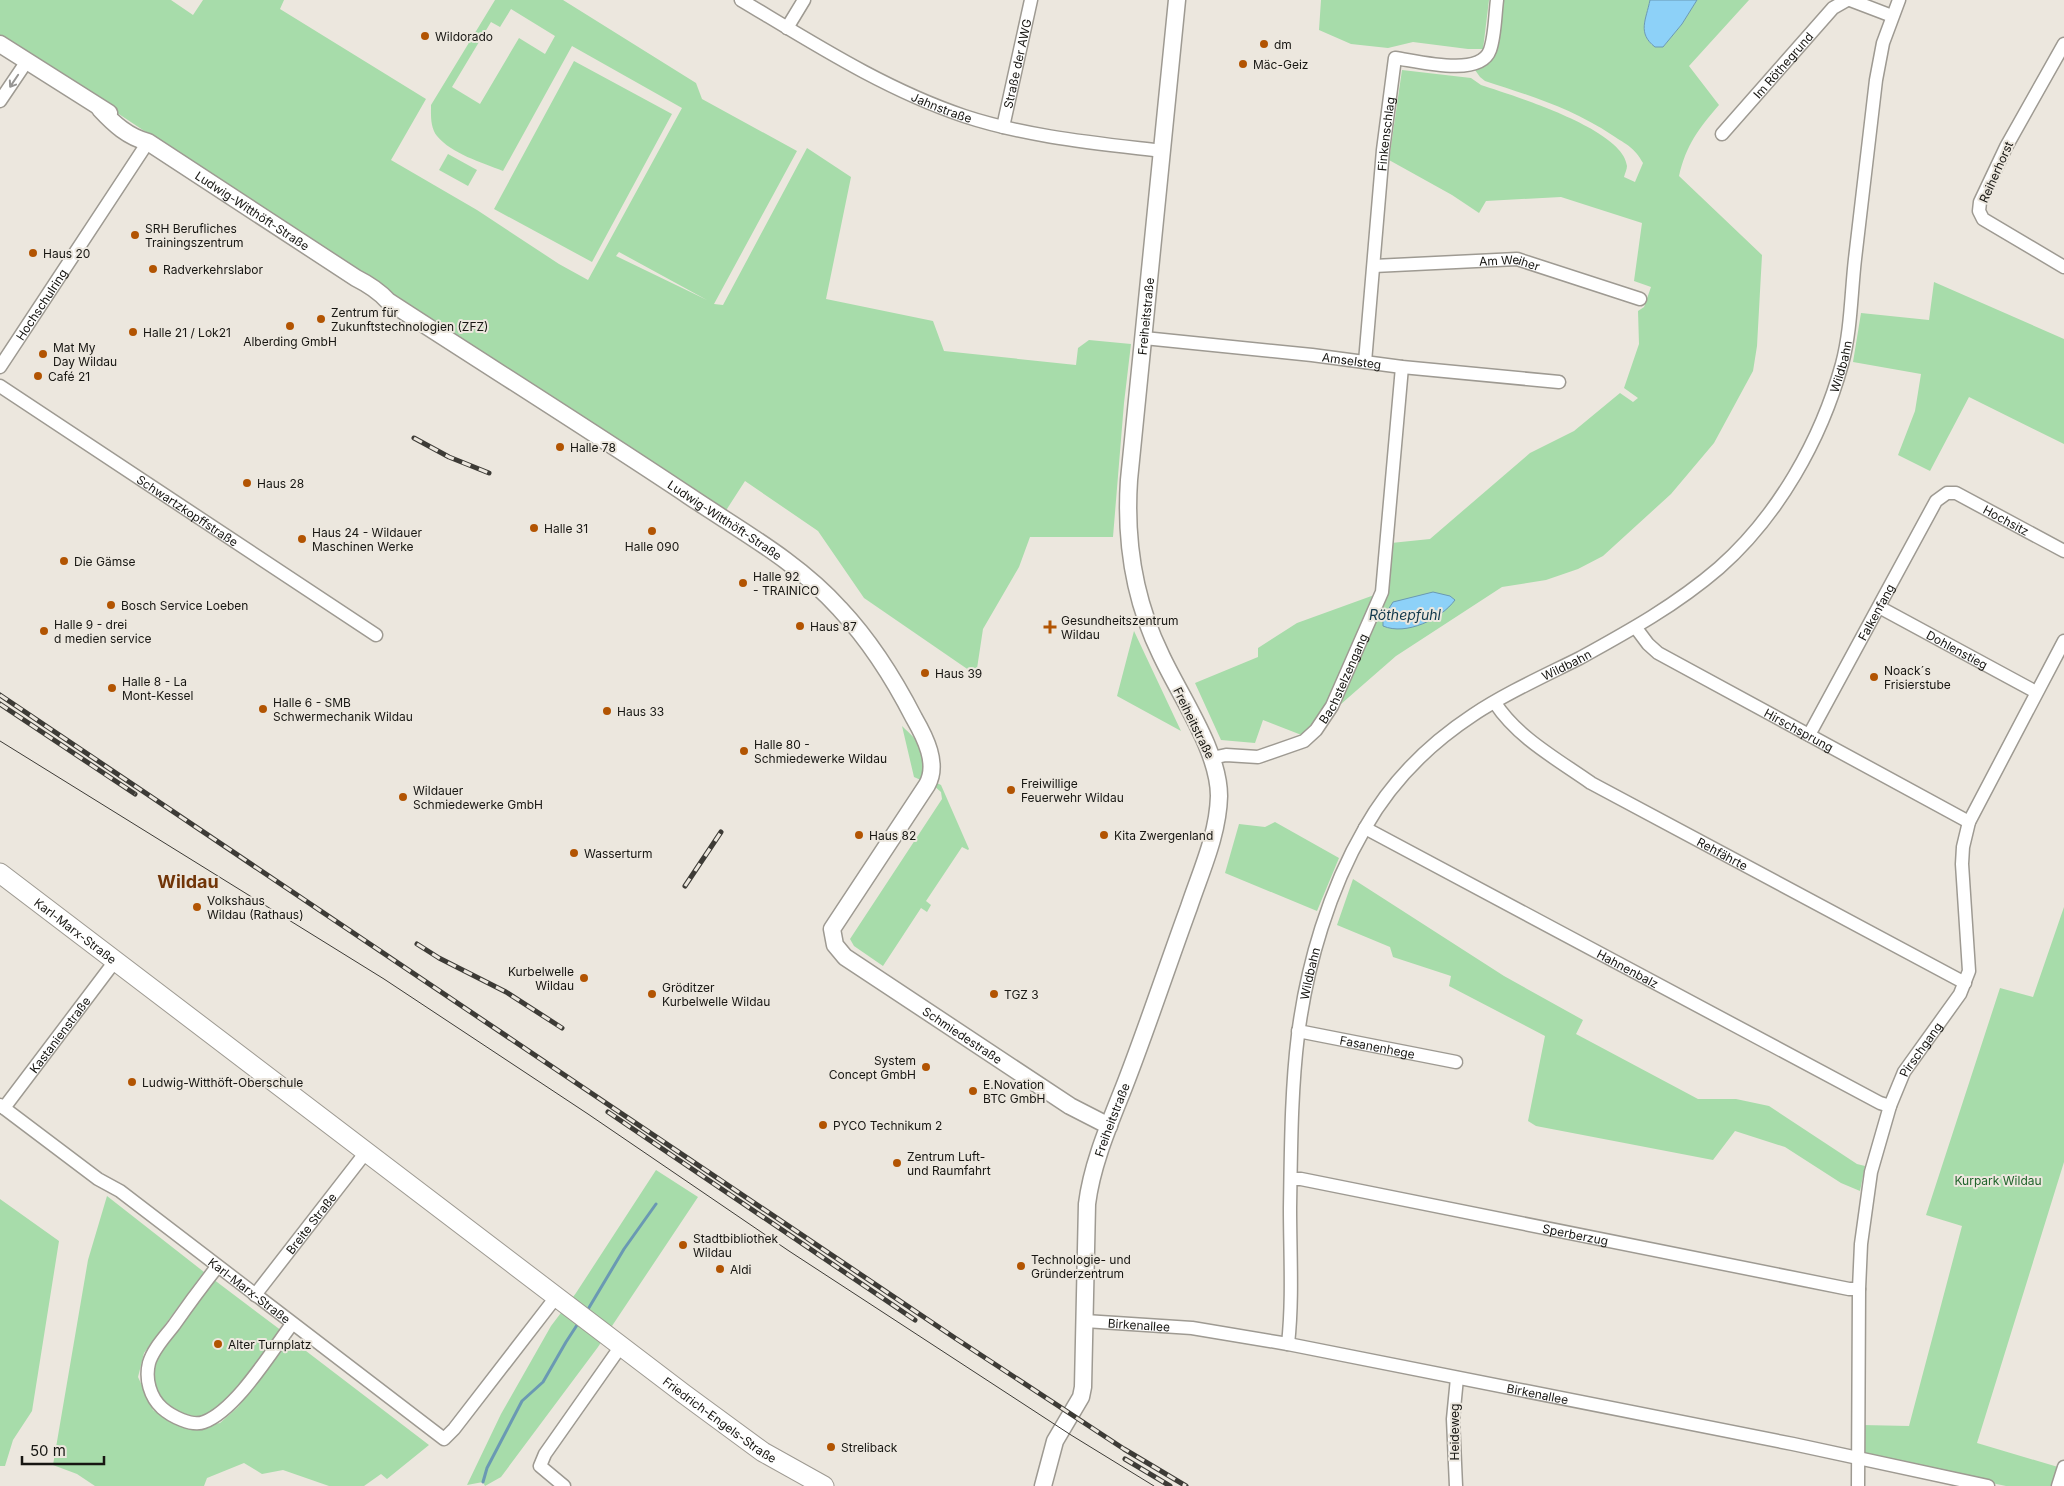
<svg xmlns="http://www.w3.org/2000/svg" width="2064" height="1486" viewBox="0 0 2064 1486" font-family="Inter,sans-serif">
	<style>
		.green { fill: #a7dcaa; fill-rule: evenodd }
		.water { fill: #8dd1f8; stroke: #6a99b3 }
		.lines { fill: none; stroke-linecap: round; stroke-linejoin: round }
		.stream { stroke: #6a99b3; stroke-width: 3 }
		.minor-casing { stroke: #9e9a92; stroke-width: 15 }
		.tertiary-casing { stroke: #9e9a92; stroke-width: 19 }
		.secondary-casing { stroke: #9e9a92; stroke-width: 21 }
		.minor { stroke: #fff; stroke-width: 12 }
		.tertiary { stroke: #fff; stroke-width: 16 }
		.secondary { stroke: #fff; stroke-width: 19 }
		.tram { stroke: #3d3b36; stroke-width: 1 }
		.rail-casing { stroke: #3d3b36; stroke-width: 5 }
		.rail { stroke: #ece7de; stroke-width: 3; stroke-dasharray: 9; stroke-linecap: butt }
		.oneway { stroke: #979694 }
		.poi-dot { fill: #b25402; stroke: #ece7de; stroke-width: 2 }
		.labels { text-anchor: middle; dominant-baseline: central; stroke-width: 4; stroke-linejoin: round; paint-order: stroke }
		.poi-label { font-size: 12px; fill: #171612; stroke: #ece7de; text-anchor: start }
		.street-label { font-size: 12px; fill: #171612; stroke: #ece7de }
		.park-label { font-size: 12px; fill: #20642b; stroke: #ece7de }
		.water-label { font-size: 14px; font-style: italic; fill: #10374b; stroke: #ece7de }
		.district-label { font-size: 18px; font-weight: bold; fill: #713508; stroke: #ece7de }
	</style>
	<rect width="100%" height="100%" fill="#ece7de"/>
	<path class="green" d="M0 0H171L193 15 203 0H284L280 9 426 99 391 160 477 210 559 264 588 280 682 108 572 46 503 171C481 162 452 154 437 136 430 127 431 115 431 105L495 0H563L696 83 702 99 797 151 714 304 723 305 807 148 851 177 826 299 933 321 944 351 1076 365 1078 348 1089 340 1131 344 1124 403 1113 537H1030L1019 567 983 629 976 675 864 598 818 531 745 481 725 512 528 386 0 35ZM511 9 555 36 545 54 519 38 480 104 452 87 491 22 500 27ZM619 252 707 300 616 256Z
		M1321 0H1489L1483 49H1468L1413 42 1388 48 1351 44 1319 30Z
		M1502 0H1650C1646 20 1637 33 1655 47H1663L1682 24 1697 0H1749L1689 66 1719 105C1699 128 1686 145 1679 176L1762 255 1757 346 1753 371 1714 443 1671 494 1603 556 1578 569 1546 580 1502 587 1396 656 1341 704 1338 698 1367 633 1391 543 1430 539 1530 453 1574 431 1620 393 1633 402 1638 398 1624 388 1639 344 1638 311 1644 307 1651 287 1634 281 1642 223 1561 197 1486 201 1479 213 1452 195 1389 160 1402 70 1471 78 1481 85C1511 95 1624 129 1627 166 1627 169 1625 173 1624 177L1635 182 1643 163C1634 147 1627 145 1612 135 1571 108 1531 96 1485 81L1480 77 1475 70C1501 59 1499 25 1502 0Z
		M574 61 672 114 592 262 494 209Z
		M448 154 477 170 468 186 439 170Z
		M1934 282 2064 339V444L1969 397 1930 471 1898 455 1915 411 1921 374 1853 362 1861 313 1929 320Z
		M1377 594 1320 719 1304 736 1263 720 1255 743 1221 740 1195 683 1258 657V648L1297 623Z
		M1134 631 1181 731 1117 696Z
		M902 726C924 747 927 750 923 781L914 777Z
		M937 783 941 785 969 849 968 850 962 847 926 901 931 905 927 912 921 908 883 966 854 946 850 939 942 799 941 792 933 785Z
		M1275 822 1339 858 1317 911 1225 873 1239 824 1265 827Z
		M1353 879 1504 976 1583 1020 1576 1034 1698 1099H1736L1769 1106 1857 1164 1865 1166 1860 1191 1841 1183 1785 1147 1735 1131 1713 1160 1536 1126 1528 1121 1545 1036 1449 986 1451 976 1393 957 1390 947 1337 925Z
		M2064 907V1162L1977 1443 2058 1467 2052 1486H2006L1861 1456 1862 1425 1909 1426 1962 1226 1926 1215 2000 988 2033 997Z
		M656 1170 698 1197 598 1347 501 1477 485 1486 483 1482 467 1485 501 1414 551 1326 576 1293Z
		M107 1196 204 1272 144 1353 138 1377 153 1410 173 1423 195 1428 220 1423 238 1407 289 1338 429 1445 387 1479 381 1474 364 1486H329L283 1470 262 1474 244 1463 207 1478 204 1486H95L77 1474 53 1465 88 1260Z
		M0 1199 59 1241 32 1411 13 1440 5 1466H0Z
		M213 1279 282 1331 231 1399 204 1417 191 1418 174 1413 154 1389V1357Z"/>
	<path class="water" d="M1650 0H1697L1682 24 1663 47H1655C1637 33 1646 20 1650 0Z
		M1433 592 1450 596 1455 600C1441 619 1406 636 1383 626V618L1393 602Z"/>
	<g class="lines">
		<path class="stream" d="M587 1311 624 1249 656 1204
			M483 1482 487 1468 522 1401 543 1382 566 1342 579 1322"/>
		<defs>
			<g id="minor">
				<path id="s1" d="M741 0C813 43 884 89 964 116 1028 137 1095 143 1162 151"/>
				<path d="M1850 0 1892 16"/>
				<path d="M787 28 804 0"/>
				<path d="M2064 44 2006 147 1980 202 1979 211 1983 219 2064 267"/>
				<path d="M0 101 27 61"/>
				<path id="s2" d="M1003 127 1031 0"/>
				<path id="s3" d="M1722 134 1833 8 1847 0"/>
				<path id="s4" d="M1374 266 1517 259 1640 299"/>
				<path id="s5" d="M1144 338 1312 355 1402 367 1559 382"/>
				<path id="s6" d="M1365 362 1383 150 1395 58C1417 61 1480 78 1490 50 1495 36 1495 16 1497 0"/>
				<path id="s7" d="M0 367 148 142"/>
				<path id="s8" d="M0 386 376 635"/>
				<path id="s9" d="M1879 607 2036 692"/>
				<path id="s10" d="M1636 628 1648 644 1658 653 1969 822"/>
				<path id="s11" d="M1495 703C1518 738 1557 759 1591 783L1965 983"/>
				<path id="s12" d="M1809 735 1936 501 1947 493H1956L2064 551"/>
				<path id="s13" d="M1212 758 1226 755 1258 757 1304 741 1316 730 1332 706 1382 592 1402 367"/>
				<path id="s14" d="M1365 828 1880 1103 1890 1106"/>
				<path id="s15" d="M1298 1031 1456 1062"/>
				<path id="s16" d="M0 1105 98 1179 120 1191 444 1439 454 1429 556 1297"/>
				<path id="s17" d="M4 1108 115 961"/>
				<path id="s18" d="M1291 1179H1301L1849 1289H1859"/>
				<path d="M217 1267C202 1286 188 1305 174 1325 165 1337 153 1349 149 1363 145 1379 150 1397 162 1408 171 1416 192 1427 204 1422 236 1410 271 1352 292 1324"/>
				<path id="s19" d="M255 1295 366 1152"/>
				<path id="s20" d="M1085 1321 1192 1328 1288 1344 1793 1444 1988 1486"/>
				<path id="s21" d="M1288 1344C1293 1299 1290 1253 1290 1208 1291 1150 1291 1092 1298 1035 1307 964 1329 890 1365 828 1391 782 1429 744 1473 715 1506 693 1544 676 1580 658 1629 631 1676 605 1719 568 1778 516 1821 440 1842 364 1851 331 1851 294 1855 259 1862 199 1869 140 1876 80L1883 43 1899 0"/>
				<path d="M564 1486 540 1466 545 1454 621 1346"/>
				<path d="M1456 1486 1453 1419 1457 1378"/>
				<path id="s22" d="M1858 1486 1859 1289 1861 1244 1871 1172 1890 1106 1904 1072 1960 994 1969 971 1962 864 1963 847 1969 822 2064 641"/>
				<path d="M2058 1486 2064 1467"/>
			</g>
			<g id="tertiary">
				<path d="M0 44 109 113"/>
				<path id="s23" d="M100 109C114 124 128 137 148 142L356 278C368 284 378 290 388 301 488 366 590 430 689 496 741 531 798 562 840 609 870 641 894 679 914 718 925 737 939 764 927 785L832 929 835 945 845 957 1070 1106 1109 1126"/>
				<path id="s24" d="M1043 1486 1055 1441 1081 1397 1083 1387 1087 1204C1092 1164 1109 1125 1124 1087 1147 1028 1167 967 1189 907 1201 871 1218 835 1219 796 1219 751 1180 696 1161 655 1134 600 1125 540 1129 480L1177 0"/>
			</g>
			<g id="secondary">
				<path id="s25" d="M0 873 684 1394 763 1452 824 1486"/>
			</g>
		</defs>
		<use href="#minor" class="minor-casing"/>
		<use href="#tertiary" class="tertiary-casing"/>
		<use href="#secondary" class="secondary-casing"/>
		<use href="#minor" class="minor"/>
		<use href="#tertiary" class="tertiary"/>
		<use href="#secondary" class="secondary"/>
		<path class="tram" d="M0 741 384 979 588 1114 789 1251 1071 1435 1154 1486"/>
		<defs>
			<path id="rail" d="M414 438 449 457 489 473
				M0 695 955 1338 1124 1449 1186 1486
				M0 704 135 794
				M685 886 721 832
				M417 944 439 958 506 992 562 1028
				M608 1112 915 1320
				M1125 1459 1170 1486"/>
		</defs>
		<use href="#rail" class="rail-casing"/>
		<use href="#rail" class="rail"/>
	</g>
	<defs><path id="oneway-shaft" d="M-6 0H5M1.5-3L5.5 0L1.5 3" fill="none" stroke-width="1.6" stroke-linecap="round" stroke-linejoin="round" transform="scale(1.25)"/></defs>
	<use class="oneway" href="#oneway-shaft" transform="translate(14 81) rotate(124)"/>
	<g class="poi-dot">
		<circle cx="425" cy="36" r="5"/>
		<circle cx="1264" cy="44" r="5"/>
		<circle cx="1243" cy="64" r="5"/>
		<circle cx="135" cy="235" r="5"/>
		<circle cx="33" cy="253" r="5"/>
		<circle cx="153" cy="269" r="5"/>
		<circle cx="321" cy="319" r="5"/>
		<circle cx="290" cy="326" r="5"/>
		<circle cx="133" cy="332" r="5"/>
		<circle cx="43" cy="354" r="5"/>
		<circle cx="38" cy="376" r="5"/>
		<circle cx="560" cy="447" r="5"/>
		<circle cx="247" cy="483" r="5"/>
		<circle cx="534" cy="528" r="5"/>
		<circle cx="652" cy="531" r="5"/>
		<circle cx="302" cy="539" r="5"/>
		<circle cx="64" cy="561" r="5"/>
		<circle cx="743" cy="583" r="5"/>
		<circle cx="111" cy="605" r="5"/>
		<circle cx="800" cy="626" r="5"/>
		<path d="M1047.5 619.5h5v5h5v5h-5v5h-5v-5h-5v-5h5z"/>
		<circle cx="44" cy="631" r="5"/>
		<circle cx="925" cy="673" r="5"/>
		<circle cx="1874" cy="677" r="5"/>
		<circle cx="112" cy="688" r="5"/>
		<circle cx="263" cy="709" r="5"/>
		<circle cx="607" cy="711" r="5"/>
		<circle cx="744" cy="751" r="5"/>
		<circle cx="1011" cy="790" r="5"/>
		<circle cx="403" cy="797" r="5"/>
		<circle cx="859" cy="835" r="5"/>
		<circle cx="1104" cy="835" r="5"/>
		<circle cx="574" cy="853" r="5"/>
		<circle cx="197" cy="907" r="5"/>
		<circle cx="584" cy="978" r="5"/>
		<circle cx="652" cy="994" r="5"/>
		<circle cx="994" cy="994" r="5"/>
		<circle cx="926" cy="1067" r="5"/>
		<circle cx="132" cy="1082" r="5"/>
		<circle cx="973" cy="1091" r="5"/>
		<circle cx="823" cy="1125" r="5"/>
		<circle cx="897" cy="1163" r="5"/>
		<circle cx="683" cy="1245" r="5"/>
		<circle cx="1021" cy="1266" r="5"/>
		<circle cx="720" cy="1269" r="5"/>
		<circle cx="218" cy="1344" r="5"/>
		<circle cx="831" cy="1447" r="5"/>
	</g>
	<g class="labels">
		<g class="poi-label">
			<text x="435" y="36">Wildorado</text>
			<text x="1274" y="44">dm</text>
			<text x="1253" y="64">Mäc-Geiz</text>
			<text x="145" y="228">SRH Berufliches<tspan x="145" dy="14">Trainingszentrum</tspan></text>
			<text x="43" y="253">Haus 20</text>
			<text x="163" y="269">Radverkehrslabor</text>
			<text x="331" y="312">Zentrum für<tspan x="331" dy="14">Zukunftstechnologien (ZFZ)</tspan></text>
			<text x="143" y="332">Halle 21 / Lok21</text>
			<text x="290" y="341" text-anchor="middle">Alberding GmbH</text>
			<text x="53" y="347">Mat My<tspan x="53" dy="14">Day Wildau</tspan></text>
			<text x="48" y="376">Café 21</text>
			<text x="570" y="447">Halle 78</text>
			<text x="257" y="483">Haus 28</text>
			<text x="544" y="528">Halle 31</text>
			<text x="312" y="532">Haus 24 - Wildauer<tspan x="312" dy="14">Maschinen Werke</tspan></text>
			<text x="652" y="546" text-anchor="middle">Halle 090</text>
			<text x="74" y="561">Die Gämse</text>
			<text x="753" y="576">Halle 92<tspan x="753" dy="14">- TRAINICO</tspan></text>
			<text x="121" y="605">Bosch Service Loeben</text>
			<text x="1061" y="620">Gesundheitszentrum<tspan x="1061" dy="14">Wildau</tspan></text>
			<text x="54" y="624">Halle 9 - drei<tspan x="54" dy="14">d medien service</tspan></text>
			<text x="810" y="626">Haus 87</text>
			<text x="1884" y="670">Noack´s<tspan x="1884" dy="14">Frisierstube</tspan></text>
			<text x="935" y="673">Haus 39</text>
			<text x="122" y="681">Halle 8 - La<tspan x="122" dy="14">Mont-Kessel</tspan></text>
			<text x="273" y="702">Halle 6 - SMB<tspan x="273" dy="14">Schwermechanik Wildau</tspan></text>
			<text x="617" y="711">Haus 33</text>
			<text x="754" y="744">Halle 80 -<tspan x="754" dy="14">Schmiedewerke Wildau</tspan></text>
			<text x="1021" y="783">Freiwillige<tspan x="1021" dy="14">Feuerwehr Wildau</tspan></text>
			<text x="413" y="790">Wildauer<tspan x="413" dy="14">Schmiedewerke GmbH</tspan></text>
			<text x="869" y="835">Haus 82</text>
			<text x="1114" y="835">Kita Zwergenland</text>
			<text x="584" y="853">Wasserturm</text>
			<text x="207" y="900">Volkshaus<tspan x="207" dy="14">Wildau (Rathaus)</tspan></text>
			<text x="574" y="971" text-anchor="end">Kurbelwelle<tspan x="574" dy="14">Wildau</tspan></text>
			<text x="662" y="987">Gröditzer<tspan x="662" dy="14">Kurbelwelle Wildau</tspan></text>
			<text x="1004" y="994">TGZ 3</text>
			<text x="916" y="1060" text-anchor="end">System<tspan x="916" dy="14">Concept GmbH</tspan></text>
			<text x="142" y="1082">Ludwig-Witthöft-Oberschule</text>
			<text x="983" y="1084">E.Novation<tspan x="983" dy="14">BTC GmbH</tspan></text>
			<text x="833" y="1125">PYCO Technikum 2</text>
			<text x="907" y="1156">Zentrum Luft-<tspan x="907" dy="14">und Raumfahrt</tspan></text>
			<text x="693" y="1238">Stadtbibliothek<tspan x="693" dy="14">Wildau</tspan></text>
			<text x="1031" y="1259">Technologie- und<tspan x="1031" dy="14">Gründerzentrum</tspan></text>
			<text x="730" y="1269">Aldi</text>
			<text x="228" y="1344">Alter Turnplatz</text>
			<text x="841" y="1447">Streliback</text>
		</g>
		<g class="street-label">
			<text stroke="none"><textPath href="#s2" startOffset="65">Straße der AWG</textPath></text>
			<text stroke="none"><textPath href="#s3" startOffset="92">Im Röthegrund</textPath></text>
			<text stroke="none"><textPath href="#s1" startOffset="228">Jahnstraße</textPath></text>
			<text stroke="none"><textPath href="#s6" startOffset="229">Finkenschlag</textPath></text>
			<text transform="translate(1996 172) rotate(-66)">Reiherhorst</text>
			<text stroke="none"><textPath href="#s23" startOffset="184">Ludwig-Witthöft-Straße</textPath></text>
			<text stroke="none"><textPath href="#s4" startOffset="136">Am Weiher</textPath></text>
			<text stroke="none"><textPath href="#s7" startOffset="75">Hochschulring</textPath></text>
			<text stroke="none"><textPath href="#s24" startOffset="1219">Freiheitstraße</textPath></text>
			<text stroke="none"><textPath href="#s5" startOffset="209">Amselsteg</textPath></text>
			<text stroke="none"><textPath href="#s21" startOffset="1212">Wildbahn</textPath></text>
			<text stroke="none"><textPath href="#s8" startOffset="225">Schwartzkopffstraße</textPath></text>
			<text stroke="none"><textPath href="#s23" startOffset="749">Ludwig-Witthöft-Straße</textPath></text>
			<text stroke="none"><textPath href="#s12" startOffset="346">Hochsitz</textPath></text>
			<text stroke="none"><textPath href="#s12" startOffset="140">Falkenfang</textPath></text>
			<text stroke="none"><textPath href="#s9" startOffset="89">Dohlenstieg</textPath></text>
			<text stroke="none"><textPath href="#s21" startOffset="792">Wildbahn</textPath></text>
			<text stroke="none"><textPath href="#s13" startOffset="170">Bachstelzengang</textPath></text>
			<text transform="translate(1194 723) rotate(64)">Freiheitstraße</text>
			<text stroke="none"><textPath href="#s10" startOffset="194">Hirschsprung</textPath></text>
			<text stroke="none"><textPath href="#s11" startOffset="275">Rehfährte</textPath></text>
			<text stroke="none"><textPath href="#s25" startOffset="95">Karl-Marx-Straße</textPath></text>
			<text stroke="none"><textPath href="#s14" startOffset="298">Hahnenbalz</textPath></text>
			<text stroke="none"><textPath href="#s21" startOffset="372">Wildbahn</textPath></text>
			<text stroke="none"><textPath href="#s17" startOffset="92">Kastanienstraße</textPath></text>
			<text stroke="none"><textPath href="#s23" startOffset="1444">Schmiedestraße</textPath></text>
			<text stroke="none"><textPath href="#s15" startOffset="81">Fasanenhege</textPath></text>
			<text stroke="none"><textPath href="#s22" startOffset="448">Pirschgang</textPath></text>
			<text stroke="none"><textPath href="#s24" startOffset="379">Freiheitstraße</textPath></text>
			<text stroke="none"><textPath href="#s19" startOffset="91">Breite Straße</textPath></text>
			<text stroke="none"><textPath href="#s18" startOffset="290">Sperberzug</textPath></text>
			<text stroke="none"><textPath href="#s16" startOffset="311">Karl-Marx-Straße</textPath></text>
			<text stroke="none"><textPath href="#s20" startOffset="54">Birkenallee</textPath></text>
			<text stroke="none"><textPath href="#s20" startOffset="459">Birkenallee</textPath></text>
			<text stroke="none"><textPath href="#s25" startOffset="904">Friedrich-Engels-Straße</textPath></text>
			<text transform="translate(1454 1432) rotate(-90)">Heideweg</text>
		</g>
		<g class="park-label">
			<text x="1998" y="1180">Kurpark Wildau</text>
		</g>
		<g class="water-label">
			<text x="1405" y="614">Röthepfuhl</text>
		</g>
		<g class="district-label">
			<text x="188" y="881">Wildau</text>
		</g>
	</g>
	<path d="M22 1456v8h82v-8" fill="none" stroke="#171612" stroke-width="2.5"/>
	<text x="30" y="1456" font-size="15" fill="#171612" stroke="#ece7de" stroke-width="4" paint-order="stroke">50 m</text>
</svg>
